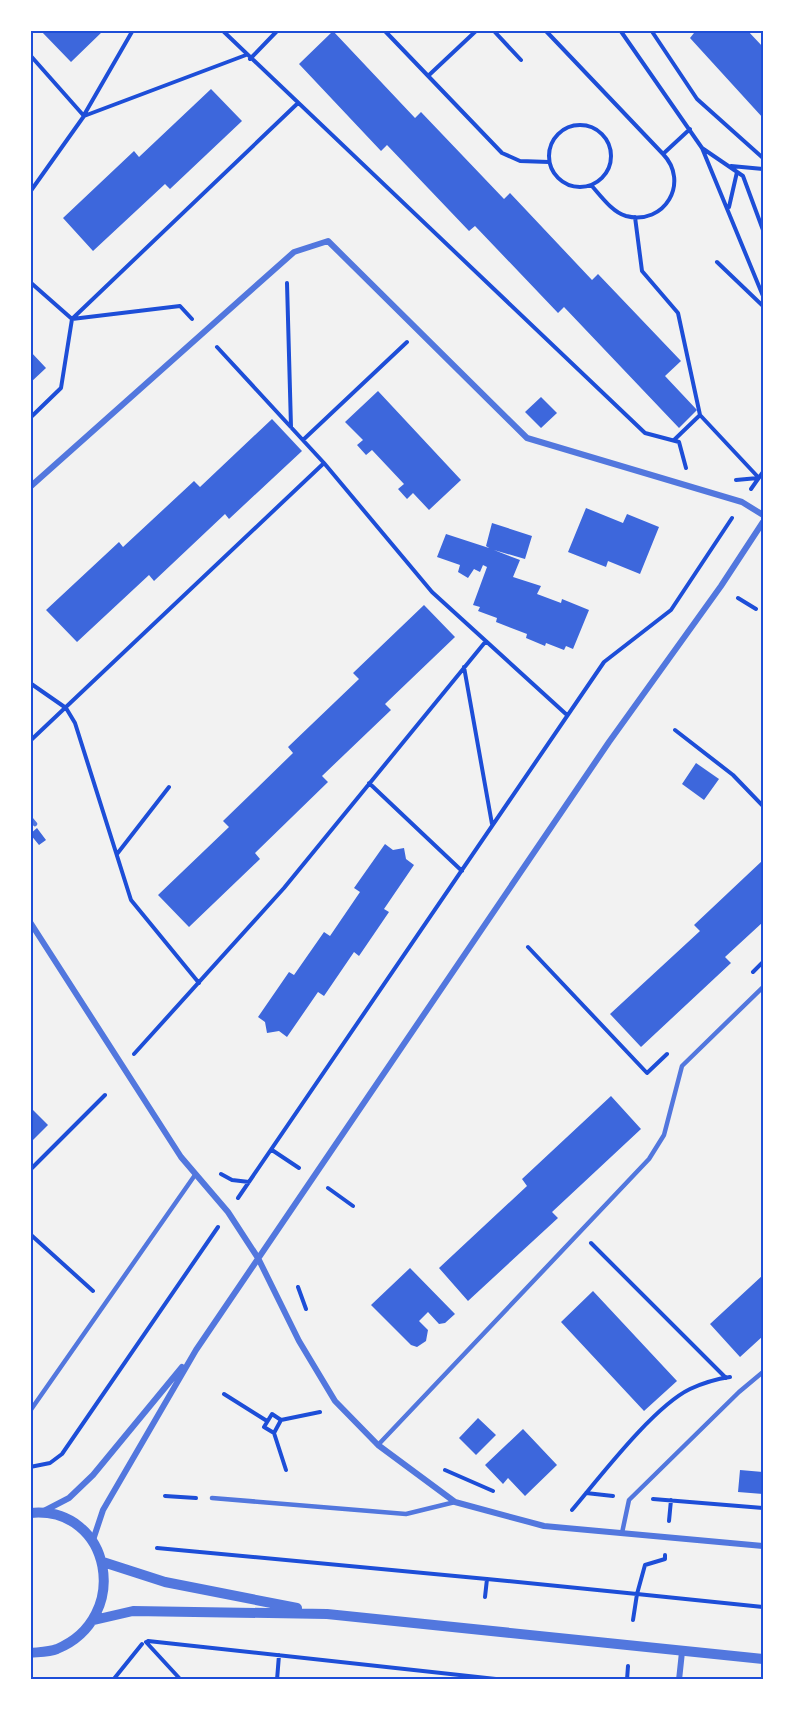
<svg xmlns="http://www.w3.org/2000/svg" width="793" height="1710" viewBox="0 0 793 1710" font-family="Karla,sans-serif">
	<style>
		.building { fill: #3d67dc }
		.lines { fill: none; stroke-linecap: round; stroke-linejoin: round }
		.path { stroke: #1d4ed8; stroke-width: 4 }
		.service { stroke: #5277de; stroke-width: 4.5 }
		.minor { stroke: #5277de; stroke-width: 6 }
		.tertiary { stroke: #5277de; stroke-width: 10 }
		.neatline { fill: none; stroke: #1d4ed8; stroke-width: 2 }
	</style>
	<rect width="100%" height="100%" fill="#f2f2f2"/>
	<path class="building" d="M40 30H102L103 31 71 62Z
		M692 30H747L763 47V118L690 38 694 33Z
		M333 31 415 118 421 112 504 199 510 193 592 280 598 274 681 361 665 376 697 410 679 428 564 307 558 313 475 226 469 231 387 145 381 151 299 64Z
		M211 89 242 121 170 189 165 184 93 251 63 218 134 151 139 157Z
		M30 351 46 368 30 383Z
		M378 391 461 480 429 510 413 493 407 499 398 489 404 484 372 450 366 455 357 445 363 440 345 422Z
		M541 397 557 413 541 428 525 412Z
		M272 419 302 451 229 519 225 514 154 581 149 575 77 642 46 610 119 542 123 547 194 481 200 487Z
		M586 508 623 523 627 514 659 527 640 574 608 561 606 567 568 552Z
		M492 523 532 536 525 559 494 550 520 560 513 577 541 586 537 594 561 603 562 599 589 610 573 649 566 646 564 650 546 643 545 646 526 638 527 634 496 622 497 618 478 611 480 607 473 605 487 567 483 565 480 572 474 569 468 578 458 572 460 565 437 557 446 534 489 548 486 546Z
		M424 605 455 637 385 704 391 710 322 776 328 782 255 853 260 859 189 927 158 895 229 827 223 821 293 753 288 747 359 679 353 673Z
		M696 763 719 779 704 800 682 784Z
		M37 828 46 840 39 845 30 834Z
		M385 844 393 850 404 848 406 859 414 865 384 909 389 912 359 956 354 952 324 996 318 992 287 1037 279 1031 267 1033 265 1022 258 1017 289 972 294 975 324 932 330 936 360 892 354 888Z
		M763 860V922L725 957 731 963 641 1047 610 1014 700 931 694 925Z
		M611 1096 641 1129 552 1212 558 1218 468 1301 439 1268 527 1186 522 1179Z
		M30 1107 48 1125 30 1143Z
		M410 1268 455 1314 445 1323 439 1324 428 1312 419 1321 428 1330 426 1341 417 1347 411 1345 371 1305Z
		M763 1275V1336L740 1357 710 1324Z
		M593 1291 677 1381 644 1411 561 1322Z
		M478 1418 496 1435 476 1455 459 1438Z
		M523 1429 557 1465 525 1496 508 1478 503 1484 485 1465Z
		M740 1470 763 1472V1494L738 1492Z"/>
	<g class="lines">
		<path class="path" d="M222 30 645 433 679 442 686 468
			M384 30 502 153 520 161 549 162
			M493 30 521 60
			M545 30 663 154
			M620 30 702 148 763 296
			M651 30 697 99 763 158
			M30 55 84 116 30 192
			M250 59 278 30
			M428 76 477 30
			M84 115 133 30
			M84 116 246 55
			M549 156a31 31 0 1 1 62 0a31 31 0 1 1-62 0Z
			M702 148 743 176 763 230
			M731 166 763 169
			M591 185C601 196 612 212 626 216 665 226 690 182 663 154L690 129
			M729 207 737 172
			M635 217 642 271 678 313 700 415 758 477
			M717 262 763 306
			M30 282 72 319 180 306 192 319
			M287 283 291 427
			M30 418 61 388 72 319 298 103
			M303 440 407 342
			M674 440 700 415
			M324 463 432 592 567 715
			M736 480 758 478
			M751 489 763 472
			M738 598 756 609
			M464 667 492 824
			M30 683 66 708 75 723 131 900 199 983
			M675 730 733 775 763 806
			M30 741 324 463 217 347
			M369 783 462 871
			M117 854 169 787
			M528 947 647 1073 667 1054
			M753 972 763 962
			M134 1054 284 888 486 641
			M272 1150 299 1168
			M30 1170 105 1095
			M221 1174 232 1180 249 1182
			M328 1188 353 1206
			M238 1198 604 662 671 610 732 518
			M30 1234 93 1291
			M591 1243 726 1378
			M298 1287 306 1309
			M224 1394 267 1421
			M281 1420 274 1433 264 1427 272 1414 281 1420 320 1412
			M274 1433 286 1470
			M30 1467 50 1463 62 1454 218 1227
			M445 1470 493 1491
			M586 1493 613 1496
			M165 1496 196 1498
			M653 1499 763 1508
			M572 1510C600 1477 653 1407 690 1389 703 1383 716 1379 730 1377
			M669 1521 671 1500
			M157 1548 487 1579
			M665 1555V1559L645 1565 637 1594 763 1607
			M485 1597 487 1579 637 1594 633 1620
			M148 1641 505 1680
			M146 1642 181 1680
			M113 1680 142 1644
			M277 1680 279 1655
			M627 1680 628 1666"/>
		<path class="service" d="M30 818 35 824
			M30 1411 195 1175
			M378 1445 649 1159 664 1135 682 1066 763 987
			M212 1498 406 1514 455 1502
			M622 1533 629 1500 739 1392 763 1372"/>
		<path class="minor" d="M30 487 294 252 328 241 527 438 742 502 763 515
			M30 922 181 1157 228 1212 258 1258 299 1341 335 1401 378 1445 455 1502 544 1526 763 1546
			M42 1512 69 1498 93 1475 182 1367
			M93 1540 103 1510 196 1350 609 742 721 586 763 522
			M679 1680 682 1652"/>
		<path class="tertiary" d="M30 1513C112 1505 132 1618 57 1649 49 1652 39 1652 30 1653
			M103 1562 165 1582 297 1608
			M94 1620 133 1611 327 1614 763 1659"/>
	</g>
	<rect width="793" height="1710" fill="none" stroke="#ffffff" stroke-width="63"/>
	<rect x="32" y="32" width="730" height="1646" class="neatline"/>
</svg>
